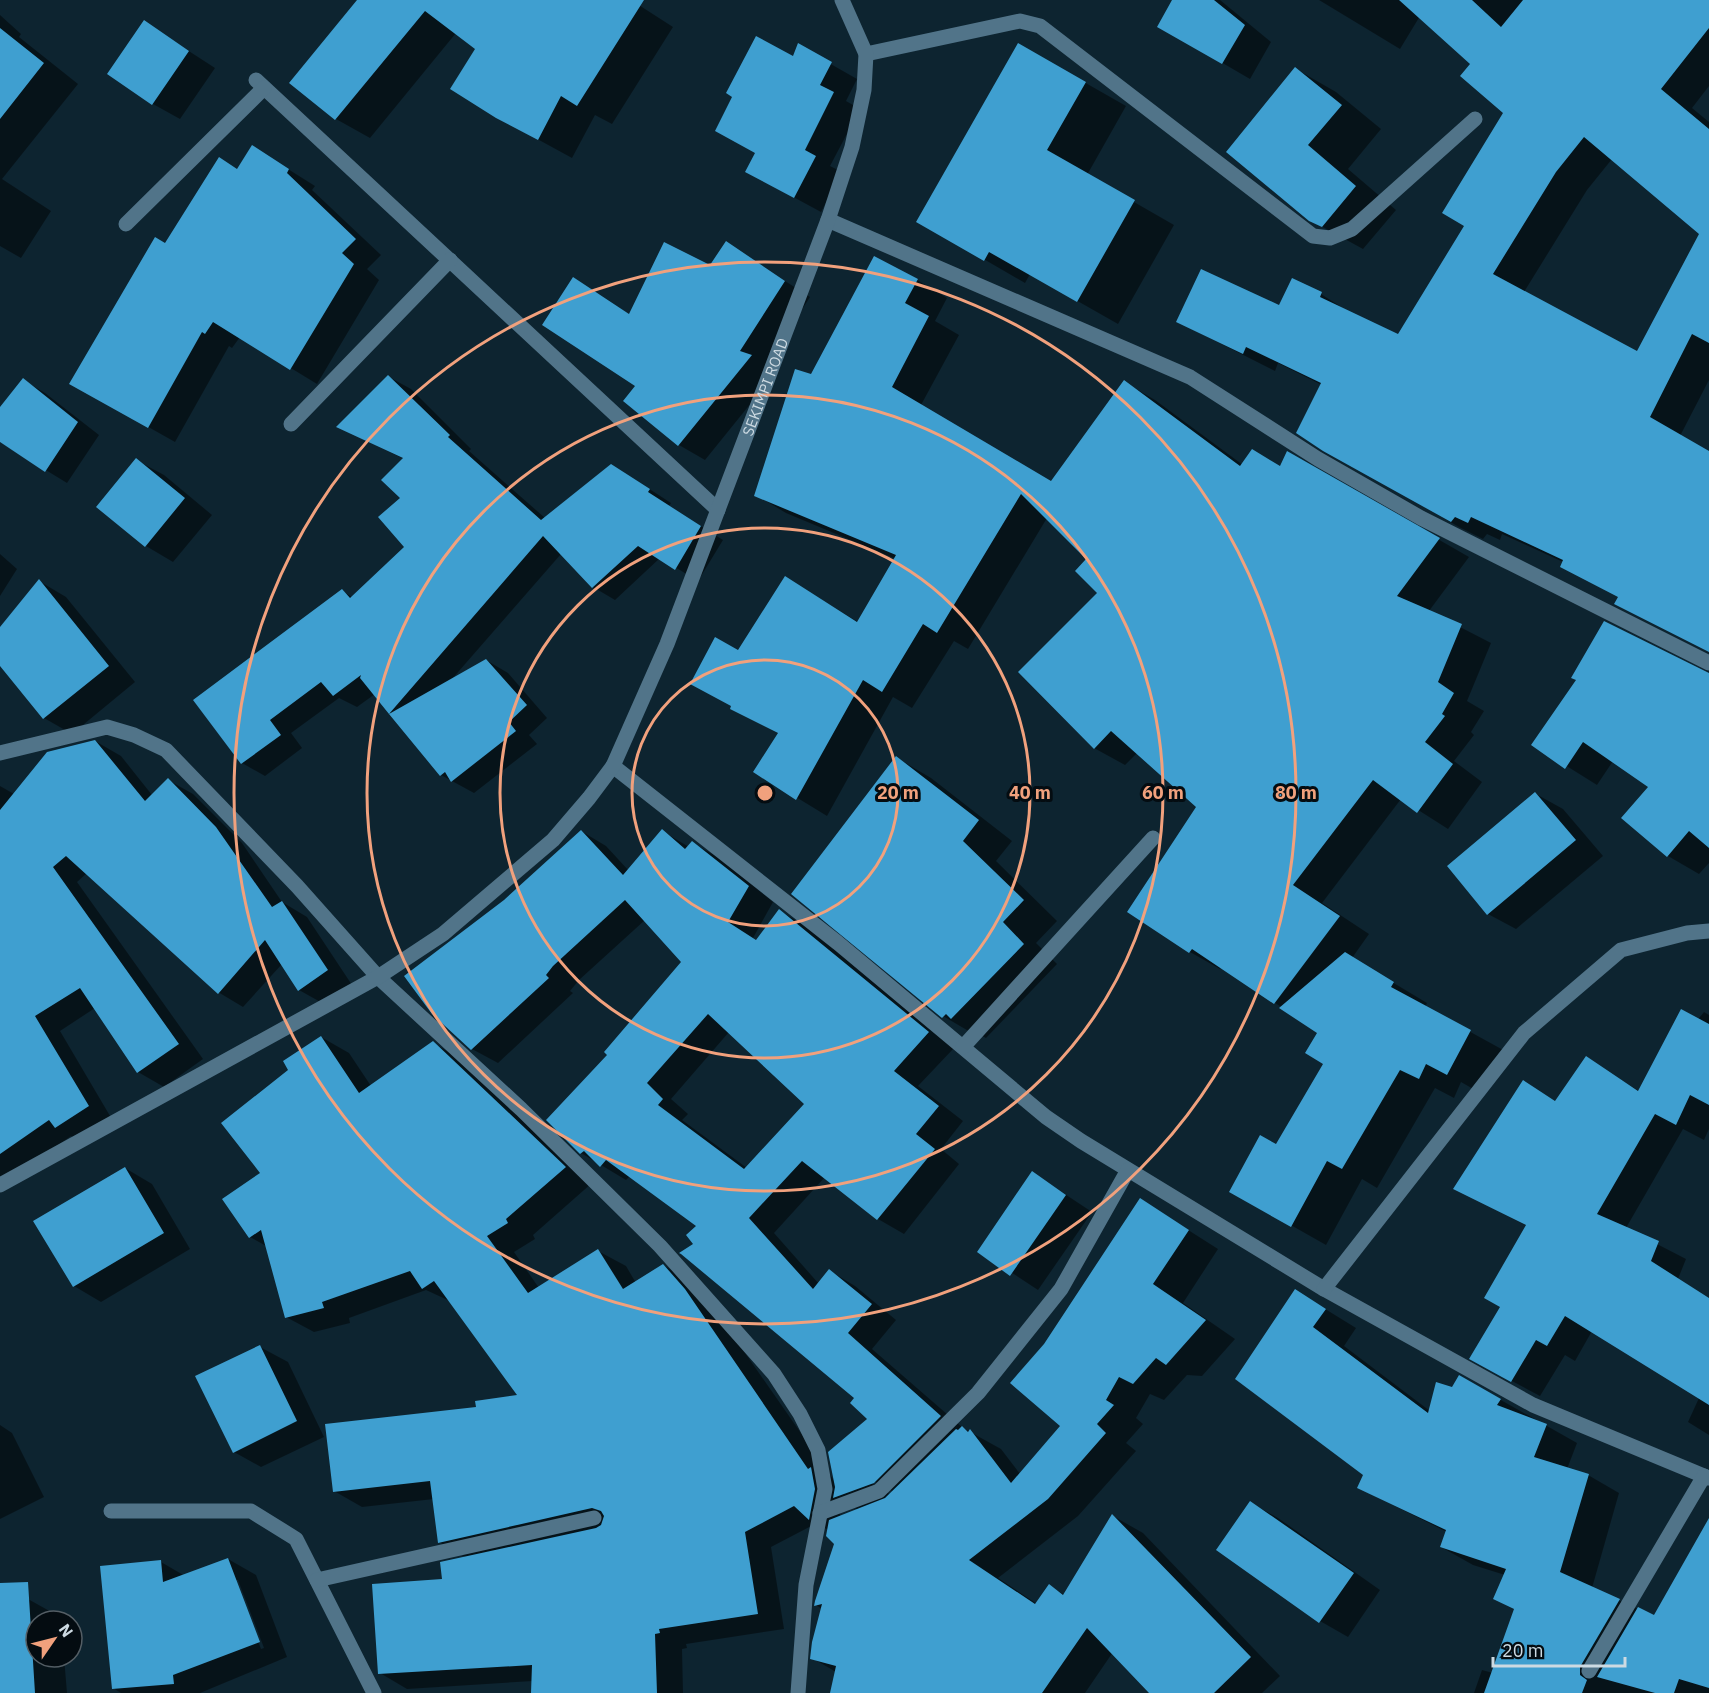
<svg xmlns="http://www.w3.org/2000/svg" width="1709" height="1693" viewBox="0 0 1709 1693" font-family="'IBM Plex Sans',sans-serif">
	<style>
		.shadow { fill: #0007; fill-rule: evenodd }
		.building { fill: #3f9fd0; fill-rule: evenodd }
		.lines { fill: none; stroke-linecap: round; stroke-linejoin: round }
		.minor { stroke: #517489; stroke-width: 15 }
		.ring { fill: none; stroke: #f1a17d; stroke-width: 3 }
		.labels { text-anchor: middle; dominant-baseline: central; stroke-width: 6; stroke-linejoin: round; paint-order: stroke }
		.street-label { font-size: 15px; fill: #cddae2; stroke: #040c11 }
		.centre { fill: #f1a17d; stroke: #040c11; stroke-width: 3 }
		.ring-label { font-size: 18px; text-anchor: middle; font-weight: bold; fill: #f1a17d; stroke: #040c11; stroke-width: 6; stroke-linejoin: round; paint-order: stroke }
	</style>
	<rect width="100%" height="100%" fill="#0d2430"/>
	<path class="shadow" d="M359 0H631L673 27 612 124 595 115 572 158 497 117 477 49 456 33 370 138 336 119 292 82Z
		M1174 0H1220L1271 42 1250 79 1159 26Z
		M1319 0H1709V86L1692 108 1709 122V380L1680 436 1709 453V609L1598 578 1502 534 1500 540 1487 534 1483 539 1459 527 1298 433 1322 385 1278 363 1275 371 1178 322 1280 307 1321 294 1352 314 1398 336 1466 226 1505 113 1472 63 1420 16 1400 49ZM1612 159 1700 233 1638 353 1524 292 1587 190Z
		M0 15 21 34 19 37 78 84 2 179 51 211 21 258 0 246Z
		M144 22 215 68 180 119 153 104Z
		M1019 45 1126 106 1087 175 1174 225 1118 324 1030 274 1025 283 918 221Z
		M799 46 857 79 846 101 860 109 830 166 842 172 821 212 773 186 734 96 793 58Z
		M1296 69 1336 92 1381 129 1348 169 1396 210 1363 249 1310 220Z
		M253 147 315 186 312 190 381 255 367 269 379 280 317 384 240 337 232 348 229 346 175 442 97 398 165 245 238 170Z
		M726 243 810 297 766 365 777 371 705 460 679 445 625 400 638 385 599 294 630 315 711 267Z
		M917 280 947 298 935 321 959 335 921 405 1052 483 1124 382 1155 400 1243 465 1281 467 1288 453 1469 557 1429 611 1491 643 1467 701 1484 711 1471 732 1474 735 1454 761 1482 782 1448 829 1401 799 1322 903 1369 934 1352 958 1427 1003 1425 1007 1505 1051 1482 1094 1461 1082 1454 1098 1435 1088 1377 1188 1362 1179 1326 1245 1231 1191 1277 1146 1325 1063 1319 1032 1221 967 1220 969 1190 952 1129 912 1198 807 1137 753 1125 765 1094 748 1099 593 1088 559 1047 518 968 649 954 641 912 708 893 697 827 816 755 772 779 734 732 708 739 652 786 578 858 622 896 559 786 513 756 495 811 375Z
		M389 377 411 389 471 449 469 451 545 518 634 479 671 503 669 506 723 540 698 581 660 558 615 600 593 587 561 554 452 679 486 660 508 673 547 718 529 735 537 744 474 793 441 775 375 694 357 707 339 698 291 733 302 748 265 776 242 763 195 700 342 591 352 597 406 548 402 498 404 459 339 427Z
		M23 380 45 393 99 435 67 483 0 442V410Z
		M136 460 164 475 212 515 173 562 146 546Z
		M0 554 17 569 0 596Z
		M39 581 66 597 135 682 72 734 44 718 0 663V629Z
		M1709 678V863L1699 874 1668 856 1623 818 1650 786 1613 761 1597 785 1533 745Z
		M95 741 121 756 152 795 168 780 193 794 242 843 282 902 307 917 352 985 324 1004 299 990 282 964 243 1007 218 992 87 873 77 882 203 1059 164 1087 138 1072 95 1008 60 1031 113 1121 81 1142 71 1136 8 1180 0 1176V786L14 794Z
		M897 758 931 778 1012 841 996 861 1057 921 1036 943 1057 964 986 1038 979 1034 977 1036 943 1016Z
		M1536 794 1563 809 1603 856 1516 929 1488 914Z
		M581 831 606 846 629 871 662 831 689 847 692 843 718 857 773 902 753 938 757 941 780 911 805 926 954 1048 918 1086 963 1121 941 1149 959 1164 904 1234 878 1219 825 1177 774 1233 819 1284 830 1271 855 1286 896 1320 872 1349 963 1428 1001 1449 1020 1474 1062 1426 1046 1345 1141 1200 1218 1249 1183 1303 1235 1339 1202 1376 1187 1375 1164 1400 1150 1394 1136 1418 1143 1424 1126 1443 1136 1451 1078 1516 998 1578 1037 1604 1049 1586 1065 1595 1113 1516 1143 1533 1280 1676 1262 1693H1152L1113 1652 1085 1693H906L843 1676 812 1658 822 1609 816 1605 836 1544 828 1530 817 1523 771 1547 784 1629 686 1644 687 1648 682 1649 683 1693H532L533 1681 407 1689 380 1673 444 1581 467 1558 439 1542 434 1499 362 1507 334 1491 478 1408 520 1396 452 1302 426 1290 349 1318 350 1323 314 1332 286 1317 268 1247 250 1237 262 1174 290 1070 321 1037 349 1053 371 1086 433 1043 461 1059 592 1183 533 1235 535 1239 514 1252 539 1288 598 1251 626 1266 636 1283 663 1265 690 1281 713 1307 835 1482 870 1419 857 1398 695 1244 698 1226 630 1176 626 1180 581 1153 609 1055 683 962 645 920 579 980 570 991 573 993 498 1063 472 1049 505 901ZM729 1032 806 1104 747 1168 682 1120 688 1114 671 1099ZM868 1478 894 1492 891 1495 866 1480ZM841 1500 858 1510 840 1518Z
		M1704 1012 1709 1015V1129L1704 1140 1683 1129 1626 1228 1686 1259 1678 1279 1709 1298V1435L1688 1422 1699 1398 1592 1331 1575 1361 1565 1355 1540 1396 1499 1374 1502 1307 1527 1226 1455 1188 1524 1082 1557 1102 1586 1058 1639 1091Z
		M125 1168 152 1184 190 1249 101 1302 74 1286Z
		M1033 1173 1092 1212 1038 1290 979 1251Z
		M1296 1291 1356 1328 1344 1346 1430 1411 1453 1389 1460 1377 1577 1443 1567 1469 1588 1475 1619 1493 1592 1588 1655 1617 1709 1545V1693H1474L1482 1670 1493 1673 1515 1610 1495 1599 1505 1575 1473 1565 1441 1547 1447 1532 1359 1488 1365 1474Z
		M260 1347 288 1362 324 1437 261 1467 234 1452Z
		M0 1425 12 1433 44 1497 0 1519Z
		M1251 1503 1278 1518 1380 1590 1348 1637 1320 1621 1219 1549Z
		M228 1559 256 1575 287 1657 200 1693H121L113 1688 161 1562 185 1576ZM235 1580H238L264 1648 261 1649Z
		M28 1599 62 1618V1621H36V1657H64L67 1693H0V1600Z"/>
	<path class="building" d="M357 0H644L577 106 561 96 538 140 496 118 450 89 475 49 425 11 335 120 289 83Z
		M1172 0H1214L1245 25 1222 64 1157 27Z
		M1399 0H1472L1501 27 1523 0H1709V28L1661 89 1709 129V343L1692 334 1650 417 1709 451V652L1614 604 1618 597 1560 567 1563 560 1471 517 1468 523 1455 517 1451 522 1323 451 1296 433 1321 383 1246 347 1243 354 1176 322 1201 269 1279 305 1292 278 1322 292 1320 297 1398 334 1464 226 1442 213 1503 113 1460 76 1470 64ZM1584 137 1699 234 1637 351 1493 274 1556 172Z
		M144 20 189 51 152 105 107 74Z
		M0 28 44 63 0 119Z
		M756 36 793 56 798 43 832 62 820 85 834 92 805 150 816 156 794 198 745 172 755 153 715 131 732 97 726 93Z
		M1018 43 1086 82 1047 150 1135 200 1077 302 989 252 984 261 916 222Z
		M1295 67 1342 105 1308 145 1356 186 1322 227 1309 221 1226 152Z
		M252 145 289 169 287 173 356 239 342 253 354 264 290 370 213 322 205 334 202 332 148 428 69 384 155 237 165 243 219 157 237 169Z
		M726 241 785 281 740 351 752 355 678 446 623 401 635 386 542 325 573 277 629 314 664 242 710 265Z
		M874 256 918 279 905 303 929 316 892 387 1051 481 1124 380 1240 466 1252 449 1280 466 1287 451 1440 538 1397 596 1462 624 1438 682 1454 693 1442 714 1445 716 1425 742 1453 764 1417 813 1373 780 1293 885 1340 916 1274 1004 1192 949 1189 953 1127 912 1196 807 1111 731 1094 749 1018 672 1097 593 1075 571 1086 559 1021 494 937 633 923 624 882 692 863 680 796 800 753 772 778 733 730 709 731 706 690 684 715 637 738 650 785 576 857 622 896 555 754 496 795 369 811 374Z
		M388 375 450 435 448 437 541 520 611 464 650 489 648 492 701 526 675 570 638 546 592 588 543 536 389 714 360 678 361 675 333 696 321 682 270 720 281 735 241 764 193 700 342 589 350 598 404 547 378 517 400 498 381 480 403 458 336 427Z
		M23 378 78 422 45 472 0 442V407Z
		M136 458 185 498 145 547 96 507Z
		M39 579 109 666 43 719 0 666V627Z
		M1604 621 1709 673V848L1689 831 1667 857 1621 818 1648 787 1583 742 1565 769 1531 745 1576 680 1571 678Z
		M486 659 527 705 509 722 516 731 451 782 445 772 440 776 389 714Z
		M95 740 145 801 168 778 216 827 272 907 282 901 328 970 298 991 265 940 218 994 66 856 53 867 179 1044 137 1073 80 988 35 1016 89 1106 55 1128 49 1120 0 1154V810L47 752Z
		M896 756 979 820 963 841 1024 900 1003 922 1024 944 951 1019 946 1014 942 1018 791 894Z
		M1535 792 1576 840 1487 915 1447 866Z
		M662 829 685 849 692 841 749 886 728 922 756 940 779 909 929 1032 894 1071 939 1106 916 1134 935 1149 877 1220 802 1161 749 1218 813 1289 829 1269 872 1304 848 1333 941 1416 874 1483 833 1498 835 1487 828 1452 867 1419 850 1403 854 1398 681 1254 679 1253 693 1244 686 1235 696 1226 606 1160 600 1167 584 1151 580 1154 546 1120 607 1055 604 1052 681 962 625 900 553 966 546 975 549 978 471 1050 432 1014 404 976 504 900 581 830 623 875ZM708 1014 804 1104 744 1169 658 1105 663 1099 647 1083Z
		M1345 952 1394 982 1391 987 1471 1030 1447 1075 1426 1064 1419 1079 1400 1070 1342 1169 1327 1161 1291 1227 1229 1192 1260 1135 1276 1144 1323 1064 1305 1053 1317 1033 1279 1008Z
		M1681 1009 1709 1024V1105L1690 1095 1676 1125 1655 1114 1597 1214 1659 1241 1651 1261 1709 1298V1405L1565 1316 1547 1346 1536 1340 1511 1382 1469 1359 1500 1307 1484 1298 1526 1225 1453 1189 1523 1080 1555 1101 1586 1056 1638 1091Z
		M321 1036 359 1093 433 1041 566 1167 506 1219 508 1223 487 1236 528 1293 598 1249 623 1289 663 1264 685 1289 808 1469 811 1467 815 1489 809 1520 794 1506 745 1532 758 1614 659 1629 660 1633 655 1634 657 1693H531L532 1665 378 1674 372 1584 442 1579 440 1562 596 1528 601 1525 604 1516 601 1511 592 1508 438 1543 430 1481 333 1492 325 1424 476 1407 475 1401 517 1395 434 1281 422 1289 410 1271 322 1302 324 1308 285 1318 261 1230 249 1238 222 1199 260 1173 221 1123 288 1070 283 1061Z
		M125 1167 164 1233 73 1287 33 1221Z
		M1032 1171 1066 1195 1010 1276 977 1252Z
		M1140 1198 1189 1230 1153 1284 1206 1320 1166 1365 1156 1358 1133 1384 1119 1377 1106 1400 1114 1405 1097 1424 1106 1433 1048 1499 969 1560 1035 1604 1049 1584 1063 1595 1112 1514 1251 1657 1214 1693H1149L1087 1628 1042 1693H830L836 1666 810 1659 812 1642 822 1604 814 1606 815 1601 834 1544 826 1536 829 1520 885 1498 956 1429 958 1430 962 1426 968 1432 970 1429 1011 1483 1060 1426 1010 1383 1044 1344Z
		M1295 1289 1326 1309 1313 1327 1428 1413 1436 1382 1452 1387 1459 1375 1501 1399 1497 1405 1547 1424 1534 1457 1589 1474 1560 1572 1620 1599 1580 1667V1675L1587 1680 1582 1693H1484L1514 1609 1493 1599 1506 1569 1440 1547 1446 1530 1357 1488 1363 1475 1235 1379Z
		M260 1345 297 1421 233 1453 195 1376Z
		M1250 1501 1354 1573 1319 1623 1216 1550Z
		M1709 1518V1688L1679 1679 1674 1693H1655L1597 1677 1638 1607 1654 1615Z
		M228 1558 260 1642 173 1675 174 1684 112 1689 100 1566 161 1560 163 1582Z
		M28 1582 35 1693H0V1583Z"/>
	<g class="lines">
		<g class="minor">
			<path d="M866 54 1020 21 1040 26 1313 236 1330 238 1352 229 1475 119"/>
			<path d="M256 80 718 510"/>
			<path d="M828 220 1190 377 1318 459 1421 518 1709 663"/>
			<path d="M126 224 264 88"/>
			<path d="M291 424 450 260"/>
			<path d="M0 753 107 727 134 735 166 750 297 886 378 977 521 1109 660 1246 774 1374 800 1414 818 1450 825 1489 806 1585 798 1693"/>
			<path d="M613 766 838 943 1046 1117 1081 1141 1324 1289 1533 1405 1709 1478"/>
			<path d="M963 1047 1153 838"/>
			<path id="s1" d="M0 1185 378 977 443 934 553 840 589 798 613 766 667 644 828 220 852 147 864 90 866 54 842 0"/>
			<path d="M1324 1289 1524 1033 1621 950 1687 933 1709 931"/>
			<path d="M111 1511H251L296 1539 374 1693"/>
			<path d="M820 1513 879 1491 978 1393 1061 1289 1128 1170"/>
			<path d="M317 1580 594 1518"/>
			<path d="M1589 1671 1704 1476"/>
		</g>
	</g>
	<g class="ring">
		<circle cx="765" cy="793" r="133"/>
		<circle cx="765" cy="793" r="265"/>
		<circle cx="765" cy="793" r="398"/>
		<circle cx="765" cy="793" r="531"/>
	</g>
	<g class="labels">
		<g class="street-label">
			<text stroke="none"><textPath href="#s1" startOffset="1158">SEKIMPI ROAD</textPath></text>
		</g>
	</g>
	<circle cx="765" cy="793" r="9" class="centre"/>
	<g class="ring-label">
		<text x="898" y="799">20 m</text>
		<text x="1030" y="799">40 m</text>
		<text x="1163" y="799">60 m</text>
		<text x="1296" y="799">80 m</text>
	</g>
	<g transform="translate(54 1639) rotate(55)"><circle r="28" fill="#040c11" stroke="#545e65" stroke-width="1.5"/>
	<path d="M0-4.5L10 22L0 15L-10 22Z" fill="#f1a17d"/>
	<text y="-9" font-size="16" font-weight="bold" text-anchor="middle" fill="#cddae2">N</text>
	</g>
	<path d="M1493 1657v9h132v-9" fill="none" stroke="#cddae2" stroke-width="3"/>
	<text x="1502" y="1657" font-size="18" fill="#cddae2" stroke="#040c11" stroke-width="4.5" paint-order="stroke">20 m</text>
</svg>
